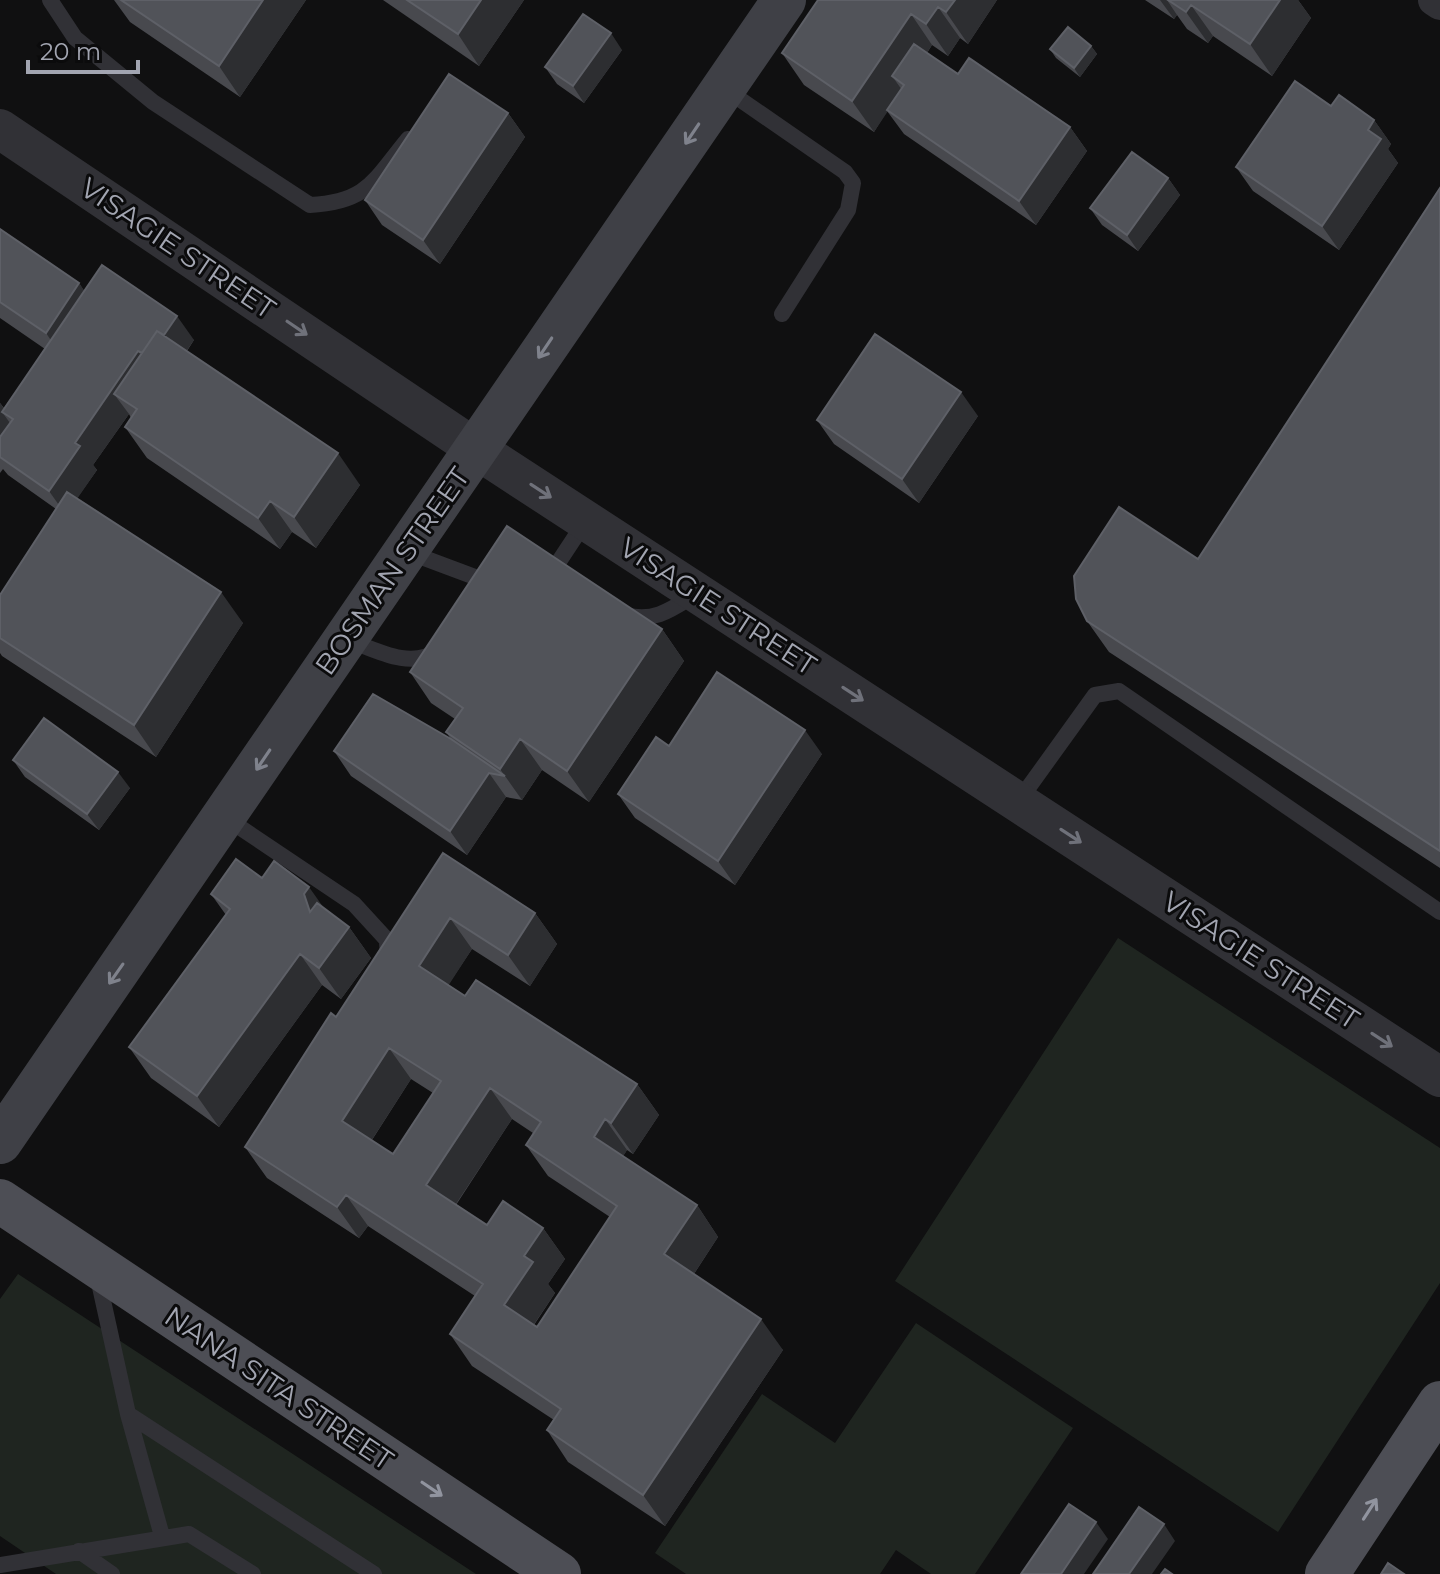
<svg xmlns="http://www.w3.org/2000/svg" width="1440" height="1574" viewBox="0 0 1440 1574" font-family="Montserrat,sans-serif">
	<style>
		.green { fill: #1f2520 }
		.lines { fill: none; stroke-linecap: round; stroke-linejoin: round }
		.service { stroke: #313136; stroke-width: 16 }
		.minor { stroke: #313136; stroke-width: 32 }
		.tertiary { stroke: #313136; stroke-width: 40 }
		.secondary { stroke: #3f4046; stroke-width: 44 }
		.primary { stroke: #4d4e55; stroke-width: 44 }
		.wall { fill: #48494e; fill-rule: evenodd }
		.shaded-wall { fill: #2d2e31 }
		.building { fill: #515359; stroke: #5e6067; stroke-width: 2; fill-rule: evenodd }
		.oneway { stroke: #7f828c }
		.oneway2 { stroke: #6f717a }
		.oneway3 { stroke: #91949f }
		.labels { text-anchor: middle; dominant-baseline: central; stroke-width: 6; stroke-linejoin: round; paint-order: stroke }
		.street-label { font-size: 28px; fill: #a2a5b1; stroke: #0b0b0c }
	</style>
	<rect width="100%" height="100%" fill="#101011"/>
	<path class="green" d="M1118 938 1440 1148V1283L1278 1532 895 1281Z
		M18 1274 476 1574H56L0 1536V1299Z
		M916 1323 1073 1428 975 1574H931L896 1550 880 1574H686L655 1553 762 1394 835 1443Z"/>
	<g class="lines">
		<path class="service" d="M50 0 75 38 153 102 310 205C368 202 374 180 408 139
			M725 89 845 172 853 183 848 210 782 314
			M408 552 491 583
			M552 572 585 522
			M626 615C654 623 672 609 696 594
			M346 639C374 649 411 671 438 650
			M1018 802 1095 695 1119 691 1440 912
			M226 818 354 904 387 940 388 961
			M98 1278 128 1414 162 1536
			M128 1414 374 1574
			M79 1551 112 1574
			M0 1565 189 1534 253 1574"/>
		<path class="minor" d="M1434 0 1440 4"/>
		<path class="tertiary" d="M0 129 476 449 1440 1077"/>
		<path class="secondary" d="M0 1142 784 0"/>
		<path class="primary" d="M0 1201 559 1574
			M1327 1574 1440 1403"/>
	</g>
	<path class="wall" d="M114 0H306L240 97 130 22Z
		M383 0H524L479 66Z
		M818 0H997L968 44 960 38 948 56 932 45 927 53 958 74 1070 127 1087 151 1036 225 904 134 887 111 874 132 804 85 782 53Z
		M1145 0H1298L1311 18 1272 76 1213 36 1208 43 1187 29 1177 15 1174 19Z
		M1091 46 1097 54 1080 77 1056 58 1050 49Z
		M622 50 584 103 557 84 545 67Z
		M1331 106 1374 120 1391 144 1388 149 1398 163 1339 250 1253 191 1236 167Z
		M508 113 525 137 440 264 382 225 365 200Z
		M1168 178 1180 195 1138 251 1102 225 1090 208Z
		M1440 188V868L1109 652 1087 621 1198 559Z
		M0 229 79 283 84 291 194 340 187 351 360 485 316 548 292 532 280 549 147 458 125 427 131 418 129 414 93 465 97 470 77 498 243 623 156 757 2 656 0 653V595L56 509 8 475 3 469 0 473V403L4 408 45 349 0 318Z
		M978 416 919 503 834 444 817 420Z
		M662 629 684 661 589 802 542 770 522 800 506 797 467 855 351 776 334 751 451 739 446 732 455 719 431 703 410 672Z
		M669 746 822 754 735 885 635 818 618 794Z
		M13 760 130 788 99 830 25 777Z
		M443 853 535 913 557 944 530 986 472 949 448 985 465 996 637 1084 659 1115 633 1154 627 1150 623 1156 697 1205 718 1237 694 1274 783 1350 665 1526 568 1462 547 1430 554 1420 472 1366 450 1334 475 1296 368 1226 359 1238 267 1178 245 1147 336 1017ZM411 1079 433 1093 393 1154 372 1140ZM512 1119 533 1133 526 1145 548 1176 610 1217 537 1327 534 1325 555 1293 548 1284 565 1259 543 1228 487 1225 456 1205Z
		M262 878 324 908 349 927 371 958 341 999 322 985 219 1127 151 1078 129 1047 226 915 211 894Z"/>
	<path class="shaded-wall" d="M263 0H306L240 97 219 66Z
		M481 0H524L479 66 458 34Z
		M955 0H997L968 44 946 12Z
		M1160 0H1167L1177 15 1174 19Z
		M1280 0H1298L1311 18 1272 76 1250 44Z
		M1191 5 1213 36 1208 43 1186 12Z
		M938 7 960 38 948 56 926 24Z
		M911 14 932 45 905 86 892 76 902 90 874 132 852 101Z
		M611 33 622 50 584 103 573 86Z
		M1091 46 1097 54 1080 77 1074 68Z
		M508 113 525 137 440 264 423 240Z
		M1374 120 1391 144 1388 149 1398 163 1339 250 1322 226 1368 130Z
		M1070 127 1087 151 1036 225 1019 201Z
		M1168 178 1180 195 1138 251 1127 235Z
		M79 283 101 315 67 364 46 333Z
		M177 316 194 340 165 382 148 358Z
		M138 351 155 375 114 394 129 414 93 465 97 470 66 515 49 491 75 443Z
		M961 392 978 416 919 503 902 479Z
		M0 403 10 417 2 412 10 423 0 457Z
		M338 453 360 485 316 548 294 517Z
		M270 501 292 532 280 549 258 518Z
		M221 592 243 623 156 757 134 725Z
		M662 629 684 661 589 802 567 771Z
		M805 730 822 754 735 885 718 861Z
		M520 739 542 770 522 800 500 769Z
		M118 772 130 788 99 830 87 814Z
		M489 773 506 797 467 855 450 831Z
		M309 887 331 918 310 912 304 894Z
		M535 913 557 944 530 986 508 955Z
		M450 918 472 949 441 997 419 966Z
		M349 927 371 958 341 999 319 968Z
		M300 954 322 985 219 1127 197 1096Z
		M389 1048 411 1079 364 1152 342 1121Z
		M637 1084 659 1115 633 1154 611 1123Z
		M490 1088 512 1119 448 1216 426 1185Z
		M605 1119 627 1150 616 1168 594 1137Z
		M346 1195 368 1226 359 1238 337 1207Z
		M697 1205 718 1237 686 1286 664 1254Z
		M543 1228 565 1259 548 1284 555 1293 526 1336 504 1305 524 1256Z
		M761 1319 783 1350 665 1526 643 1495Z
		M1096 1522 1108 1539 1084 1574H1061Z
		M1164 1524 1175 1541 1152 1574H1129Z"/>
	<path class="building" d="M121 0H263L219 66Z
		M407 0H481L458 34Z
		M818 0H955L946 12 938 7 926 24 911 14 852 101 782 53Z
		M1168 0H1280L1250 44 1191 5 1186 12Z
		M583 14 611 33 573 86 545 67Z
		M1068 27 1091 46 1074 68 1050 49Z
		M914 44 958 74 969 58 1070 127 1019 201 887 110 904 85 892 76Z
		M449 74 508 113 423 240 365 200Z
		M1295 81 1331 106 1339 95 1374 120 1368 130 1381 139 1322 226 1236 167Z
		M1132 152 1168 178 1127 235 1090 208Z
		M1440 188V851L1087 621 1076 599 1074 576 1119 507 1198 559Z
		M0 229 79 283 46 333 0 302Z
		M102 265 177 316 164 335 157 331 142 353 138 351 75 443 80 446 49 491 0 457V437L13 419 2 412Z
		M157 331 338 453 294 517 270 501 258 518 125 427 137 409 114 394Z
		M875 334 961 392 902 479 817 420Z
		M67 492 221 592 134 725 0 638V595Z
		M507 526 662 629 567 771 520 739 500 769 446 732 463 708 410 672Z
		M717 672 805 730 718 861 618 794 656 737 669 746Z
		M373 694 451 739 505 776 489 773 450 831 334 751Z
		M44 718 118 772 87 814 13 760Z
		M443 853 535 913 508 955 450 918 419 966 465 996 476 980 637 1084 611 1123 605 1119 594 1137 697 1205 664 1254 761 1319 643 1495 547 1430 561 1409 450 1334 483 1284 346 1195 337 1207 245 1147 331 1013 336 1017ZM389 1048 441 1081 393 1154 342 1121ZM490 1088 541 1122 526 1145 617 1206 537 1327 504 1305 533 1262 524 1256 543 1228 503 1201 487 1225 426 1185Z
		M236 859 262 878 274 861 309 887 304 894 310 912 317 903 349 927 319 968 300 954 197 1096 129 1047 230 909 211 894Z
		M1069 1504 1096 1522 1061 1574H1021Z
		M1139 1507 1164 1524 1129 1574H1093Z
		M1388 1563 1404 1574H1381Z
		M1165 1569 1172 1574H1161Z"/>
	<defs><path id="oneway-shaft" d="M-6 0H5M1.5-3L5.5 0L1.5 3" fill="none" stroke-width="1.6" stroke-linecap="round" stroke-linejoin="round" transform="scale(2)"/></defs>
	<g class="oneway">
		<use href="#oneway-shaft" transform="translate(692 134) rotate(124)"/>
		<use href="#oneway-shaft" transform="translate(545 348) rotate(124)"/>
		<use href="#oneway-shaft" transform="translate(263 760) rotate(124)"/>
		<use href="#oneway-shaft" transform="translate(116 974) rotate(125)"/>
	</g>
	<g class="oneway2">
		<use href="#oneway-shaft" transform="translate(297 328) rotate(34)"/>
		<use href="#oneway-shaft" transform="translate(541 491) rotate(33)"/>
		<use href="#oneway-shaft" transform="translate(853 694) rotate(33)"/>
		<use href="#oneway-shaft" transform="translate(1071 836) rotate(33)"/>
		<use href="#oneway-shaft" transform="translate(1382 1040) rotate(33)"/>
	</g>
	<g class="oneway3">
		<use href="#oneway-shaft" transform="translate(432 1489) rotate(34)"/>
		<use href="#oneway-shaft" transform="translate(1370 1509) rotate(-57)"/>
	</g>
	<g class="labels">
		<g class="street-label">
			<text transform="translate(178 248) rotate(34)">VISAGIE STREET</text>
			<text transform="translate(392 571) rotate(-55)">BOSMAN STREET</text>
			<text transform="translate(718 606) rotate(33)">VISAGIE STREET</text>
			<text transform="translate(1261 960) rotate(33)">VISAGIE STREET</text>
			<text transform="translate(279 1388) rotate(34)">NANA SITA STREET</text>
		</g>
	</g>
	<path d="M28 60v12h110v-12" fill="none" stroke="#a2a5b1" stroke-width="4"/>
	<text x="40" y="60" font-size="24" fill="#a2a5b1" stroke="#0b0b0c" stroke-width="6" paint-order="stroke">20 m</text>
</svg>
